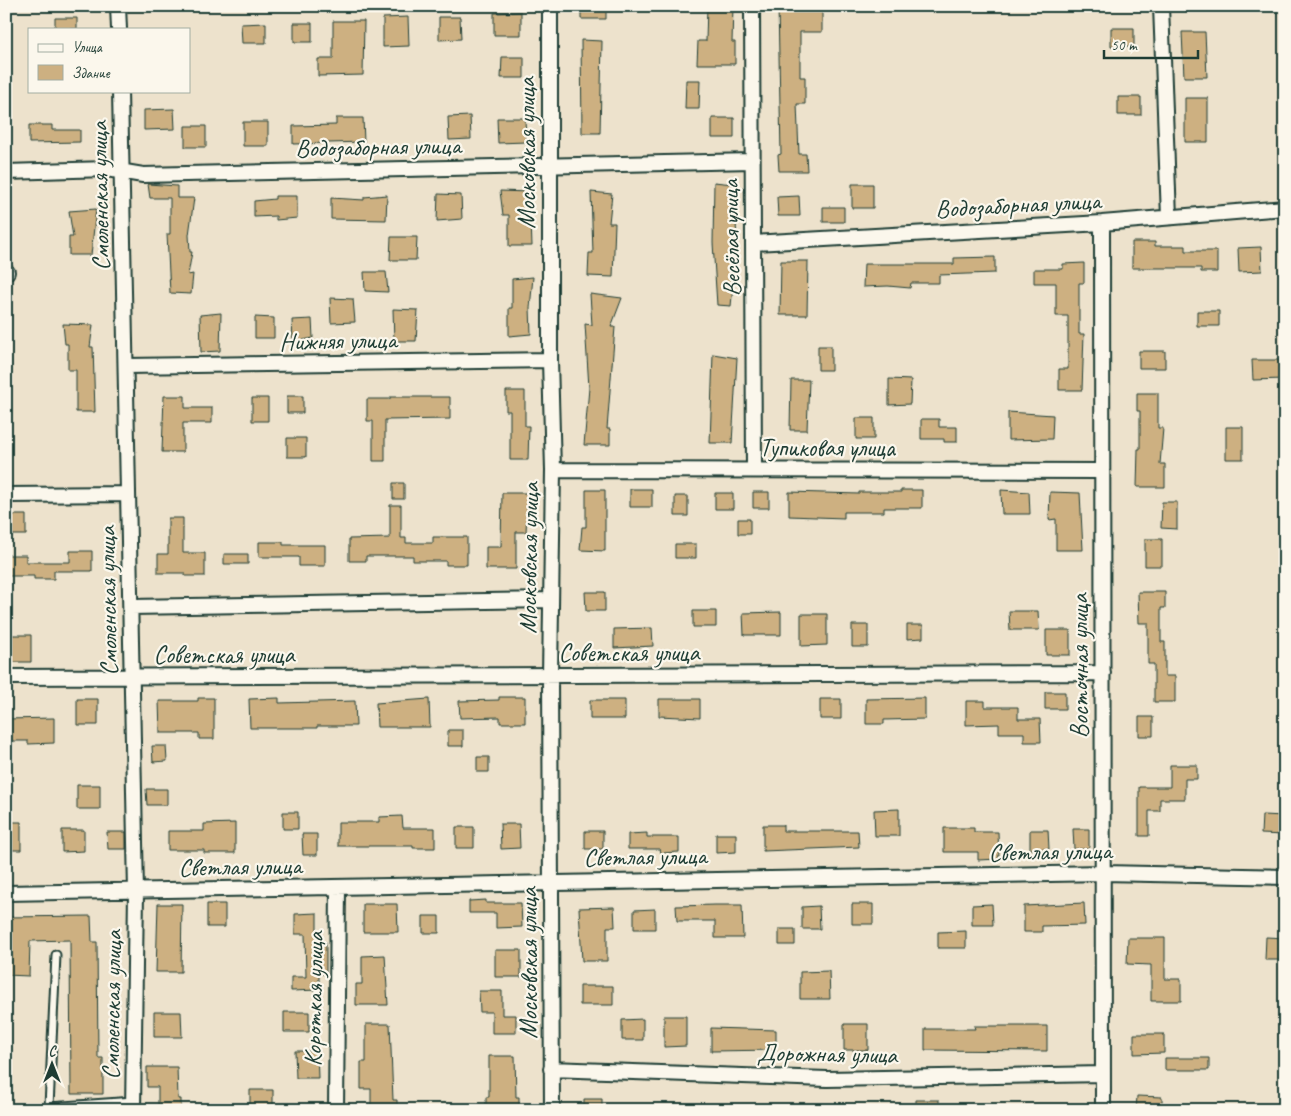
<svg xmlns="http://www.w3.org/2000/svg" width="1291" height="1116" viewBox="0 0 1291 1116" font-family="Caveat,sans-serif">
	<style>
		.building { fill: #cdb081; stroke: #1f3d34 }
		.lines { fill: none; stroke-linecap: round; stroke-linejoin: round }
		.service-casing { stroke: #1f3d34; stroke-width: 11 }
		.minor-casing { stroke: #1f3d34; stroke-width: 18 }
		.service { stroke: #fbf7ec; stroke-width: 7 }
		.minor { stroke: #fbf7ec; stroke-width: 14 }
		.labels { text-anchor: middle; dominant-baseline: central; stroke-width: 4.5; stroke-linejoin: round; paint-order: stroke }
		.street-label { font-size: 25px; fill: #1f3d34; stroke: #fbf7ec }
	</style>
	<rect width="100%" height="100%" fill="#ede2cc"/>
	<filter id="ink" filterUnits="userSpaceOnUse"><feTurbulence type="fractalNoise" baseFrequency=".02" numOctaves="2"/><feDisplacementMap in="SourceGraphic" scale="10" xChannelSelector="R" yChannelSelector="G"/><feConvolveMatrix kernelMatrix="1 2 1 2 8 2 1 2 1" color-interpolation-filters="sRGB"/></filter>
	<g filter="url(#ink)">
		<path class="building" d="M581 6H606V19H581Z
			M707 6H733L732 42H735V64H697L698 41H706Z
			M822 6V32H800V77H805V104H797L799 154H806L807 171H779L778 155 781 154 778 7Z
			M521 12V35H494V13Z
			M408 17 409 46 383 47V18Z
			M439 17H460L461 39 439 40Z
			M55 18H77V29H55Z
			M333 21H364L363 75 318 76V59H333Z
			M266 23V43H242L241 24Z
			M294 23H312V42H294Z
			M1111 28H1134V46H1111Z
			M1182 32H1205L1207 77H1184Z
			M581 40 602 41 600 133H582Z
			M502 57H524V78H501Z
			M686 80H700L699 109H685Z
			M1118 97H1141V115H1118Z
			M1185 98H1208V142H1185Z
			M174 109 175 129 144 130V110Z
			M470 116 471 139 449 140 448 117Z
			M336 118H363L364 142 293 144V126L336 125Z
			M497 118H525L526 142 498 143Z
			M712 118H734V138H712Z
			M243 122H268V146H243Z
			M29 125H52V130H80V142L29 143Z
			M185 126H206V147H185Z
			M714 182 733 184 732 218 736 219 737 249 730 286H733L731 306 717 305 713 243Z
			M148 184 177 186V198H194L189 235 190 252H192L188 275 193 274 191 294 170 293 167 234H170V198H150Z
			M852 184H873V208H852Z
			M500 191 530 192 528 221H531L532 246H509V215H503Z
			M591 192 612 194 609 223H615L613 277 588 276 589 253H593Z
			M438 194 461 195 462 219 437 221Z
			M387 195 386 220 331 219V198L364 200V197Z
			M275 196H297V218L276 220V216L254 217V201L275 199Z
			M799 196 800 216H778L777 197Z
			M823 207H844V222H823Z
			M96 209 91 255H69V237H73L69 211Z
			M391 237H417L416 260H390Z
			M1132 242H1155V246H1186V251H1217V272H1201V268H1132Z
			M1261 247 1262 271 1239 272 1238 248Z
			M995 257V273L939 275V283H911L910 288 888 286 863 287 864 264H954V258Z
			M781 261H808L807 315H780Z
			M1084 263V283H1079V334H1084L1082 390H1059V369H1068V316H1056V283H1034V269H1063V264Z
			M364 272H386L388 292 365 291Z
			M533 277 530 308 531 334 509 336V308H512V279Z
			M590 294 622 298 611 327H615L607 429H610V445H584L589 388 585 324 592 325Z
			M330 298 353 299 355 322 331 323Z
			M393 309 418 310 416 341H394Z
			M1197 311H1219V326H1197Z
			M221 313 220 351 201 352 200 315Z
			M255 317 274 318V338H255Z
			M312 319 313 338 293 342 292 320Z
			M63 324 93 325 90 347H93L95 412H76V370H68V344H65Z
			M818 346H831V370H818Z
			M1139 351H1165V368H1139Z
			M713 354 737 358 732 443H710Z
			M1252 360H1283V379L1253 380Z
			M889 379 911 380 910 404 889 405Z
			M791 380H809L807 430H790Z
			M506 391H525V426H529L528 460H510V411H506Z
			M1137 393H1158V428H1163L1160 464H1165V487H1137L1138 449H1140V411H1137Z
			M164 396H185V408H212V423H183V452H162Z
			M287 396H303V413H287Z
			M390 397H450V419L385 420V461H373V421H367V399H390Z
			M252 398H268V421H252Z
			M1008 412 1053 415 1052 439 1008 440Z
			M856 418H874V439H856Z
			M921 419H939V427H957V442H944V439H921Z
			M1226 427H1243V459H1226Z
			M287 438H306V457H287Z
			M393 483H404V499H393Z
			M630 489H652V507H630Z
			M586 490H605V551L580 550 582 527H586Z
			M901 490H922V508H884V512H844V518L789 516V492L859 494V492H901Z
			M1001 490 1029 492 1030 514H1002Z
			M753 492H769V508H753Z
			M1050 492 1080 493 1083 550H1056V519L1049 520Z
			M502 493H528L526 532H516V569H486V547H501Z
			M715 493H733V509H715Z
			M675 496H688V516H675Z
			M1162 502H1177V529L1161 528Z
			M390 505H401V538H406V543H433V537H467V565H446V561H413V556H366V561H349V539L390 538Z
			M6 515H26V535H6Z
			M168 518H183V553H205V576H185V573H158V554H168Z
			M738 519H750V534H738Z
			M1145 539H1162V566H1145Z
			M259 542H283V545H325V566H299V557H259Z
			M675 544H696V558H675Z
			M70 551H92V571H54V579H34V576H6V555H26V562H70Z
			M224 554H248V564H224Z
			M585 592H605V611H586Z
			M1138 592H1165V608H1161V642H1165V676H1175V702H1154V664H1148V623H1139Z
			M693 611H716V627H693Z
			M1009 611H1038L1039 630H1010Z
			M781 612V635H744L743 613Z
			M801 614H827V645L801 646Z
			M852 625H868V647H852Z
			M907 625H923V638L907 639Z
			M652 628 653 646 614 648V629Z
			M1046 630H1070V655H1046Z
			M6 635H31V662H6Z
			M1045 692H1065V709H1045Z
			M499 697H525V723H500V717L460 718 459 701 499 700Z
			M198 698H214V739H199V733H160L159 701H198Z
			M279 698V703L355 701 356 726H317V728H250L249 699Z
			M925 698V719L884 720V724H866V699Z
			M77 699H98V725H77Z
			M429 699 430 727H377L376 703Z
			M659 699H700V718L659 716Z
			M820 699H841V719H820Z
			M590 700H625V719H590Z
			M966 701H985V707H1018V719H1040L1041 742H1024V733H999V724L966 725Z
			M1139 717H1153V736H1139Z
			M54 718V743L28 744V741H6V719Z
			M448 730H463V746H448Z
			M152 746H166L167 761 153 762Z
			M477 757H489V772H477Z
			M1170 765H1197V779H1185V799H1160V811H1149V836H1139V787H1170Z
			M77 785H100V809H77Z
			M146 789H167V805H147Z
			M899 809V836H875L874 810Z
			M283 812H298V829H283Z
			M1262 815 1285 816 1284 835 1261 834Z
			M402 816 403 828H435V848H413V846H338V822H379V817Z
			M6 822H21V850H6Z
			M235 823V853H204V850H168V831H204V824Z
			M500 824H519L520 848 501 849Z
			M763 825H783V831H858L859 847 763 851Z
			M456 827H474V848H456Z
			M944 828H974V832H998L999 859 978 860V852H944Z
			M1073 829H1089V849H1074Z
			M62 830H84V851L62 852Z
			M1030 830H1048L1049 849H1030Z
			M585 831H603V849H585Z
			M107 832H126V849H108Z
			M647 833V837H679V852L661 853 660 849H628V834Z
			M302 834H317V855H303Z
			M716 834H736V852L716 853Z
			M486 900V903H521L522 927 496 928V913H469V901Z
			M1084 903 1085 925 1042 926V932H1024V906Z
			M158 904H182L181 972H156Z
			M207 904H225V927H207Z
			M363 904H397L398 932H363Z
			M852 904H873V924H852Z
			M992 904 993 925H972V905Z
			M715 905H742L743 938H715V921H677L676 906Z
			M819 906 820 929H802V907Z
			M614 907 615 927H607V961H582L579 908Z
			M655 909V929H634V910Z
			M317 913V942H326V974H319V990L291 991V977H306L305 934H295V914Z
			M91 916 92 942H97L98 1058H103V1094H71L70 940 30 941 29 976 6 975V917Z
			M423 916H439V933H423Z
			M779 929H795V945H779Z
			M966 931V948H938V932Z
			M1266 937 1285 938V960H1265Z
			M1128 938H1165V979H1181V1001H1151V965L1127 964Z
			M495 950H521V977H495Z
			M385 955 388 1005H356V984H362V956Z
			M829 971 830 999H800V972Z
			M580 986H613V1005H580Z
			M479 991H502V1015H516V1033H492V1012H480Z
			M154 1012H181L182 1037H154Z
			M284 1012H309V1032H284Z
			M664 1016H686V1046L664 1047Z
			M643 1019V1040H622V1020Z
			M366 1024H390L393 1100H397V1110H371V1089H361V1062H366Z
			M844 1024H868V1050H844Z
			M974 1026H1047V1051L925 1050V1029H975Z
			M711 1028 776 1030V1050L711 1051Z
			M1134 1034H1164V1053L1134 1054Z
			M295 1051H317L318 1078H296Z
			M489 1056H515L516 1097H519V1110H486V1097H489Z
			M1165 1058H1209V1070H1165Z
			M147 1067H177L178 1099H181V1110H158V1087H147Z
			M250 1090H273V1110H250Z
			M1137 1096 1162 1097V1110H1136Z
			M584 1099H602V1110H584Z
			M916 1100H939V1110H916Z"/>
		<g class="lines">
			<defs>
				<path id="service" d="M49 1107 56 955
					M47 1110 49 1107 134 1101"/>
				<path id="minor" d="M118 6 119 29
					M550 6V360L553 470 550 676 552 1110
					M752 6 754 470
					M1161 6 1169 217
					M120 91 136 892 133 1110
					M6 172 107 169 143 175 752 161
					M1102 223 1103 1110
					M754 243 1102 223 1285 208
					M6 272H7
					M127 366 550 360
					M553 470 1101 471
					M6 495 128 494
					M131 607 551 600
					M6 677 1103 673
					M6 893 1104 873 1285 877
					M551 1069 827 1079 1103 1074
					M336 1110 338 888"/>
			</defs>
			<use href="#service" class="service-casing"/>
			<use href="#minor" class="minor-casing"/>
			<use href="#service" class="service"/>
			<use href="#minor" class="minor"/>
		</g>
	</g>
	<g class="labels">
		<g class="street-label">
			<text transform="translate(378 147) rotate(-1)">Водозаборная улица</text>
			<text transform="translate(527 153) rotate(-90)">Московская улица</text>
			<text transform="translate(100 196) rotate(-91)">Смоленская улица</text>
			<text transform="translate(1018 205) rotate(-3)">Водозаборная улица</text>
			<text transform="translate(731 238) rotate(-91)">Весёлая улица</text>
			<text transform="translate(338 341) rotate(-1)">Нижняя улица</text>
			<text x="827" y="448">Тупиковая улица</text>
			<text transform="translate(529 558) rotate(-89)">Московская улица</text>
			<text transform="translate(108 601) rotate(-91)">Смоленская улица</text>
			<text x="629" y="653">Советская улица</text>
			<text x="224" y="655">Советская улица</text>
			<text transform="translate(1080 666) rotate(-90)">Восточная улица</text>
			<text transform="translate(1050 852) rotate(-1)">Светлая улица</text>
			<text transform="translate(645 857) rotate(-1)">Светлая улица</text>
			<text transform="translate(240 867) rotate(-1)">Светлая улица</text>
			<text transform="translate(529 963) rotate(-90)">Московская улица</text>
			<text transform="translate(314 999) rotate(-89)">Короткая улица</text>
			<text transform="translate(112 1005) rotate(-89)">Смоленская улица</text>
			<text transform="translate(827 1054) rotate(1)">Дорожная улица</text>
		</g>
	</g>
	<rect width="1291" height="1116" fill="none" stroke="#fbf7ec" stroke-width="25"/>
	<rect x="12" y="12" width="1266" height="1091" fill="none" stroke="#1f3d34" stroke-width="2" filter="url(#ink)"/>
	<rect x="28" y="28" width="162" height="65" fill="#fbf7ec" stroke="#a3ada2"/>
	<rect x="38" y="44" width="25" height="8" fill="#fbf7ec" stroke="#a3ada2"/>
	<text x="72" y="52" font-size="15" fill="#1f3d34">Улица</text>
	<rect x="38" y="65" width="25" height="15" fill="#cdb081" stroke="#a3ada2"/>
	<text x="72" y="78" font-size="15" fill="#1f3d34">Здание</text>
	<g transform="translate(52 1064)" stroke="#fbf7ec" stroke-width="4" paint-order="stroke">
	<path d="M0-4L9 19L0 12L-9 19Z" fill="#1f3d34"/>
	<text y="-8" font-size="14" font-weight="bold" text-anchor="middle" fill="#1f3d34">С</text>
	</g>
	<path d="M1104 50v8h94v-8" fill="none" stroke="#1f3d34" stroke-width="2.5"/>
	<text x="1111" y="50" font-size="15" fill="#1f3d34" stroke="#fbf7ec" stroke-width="4" paint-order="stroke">50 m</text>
</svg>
